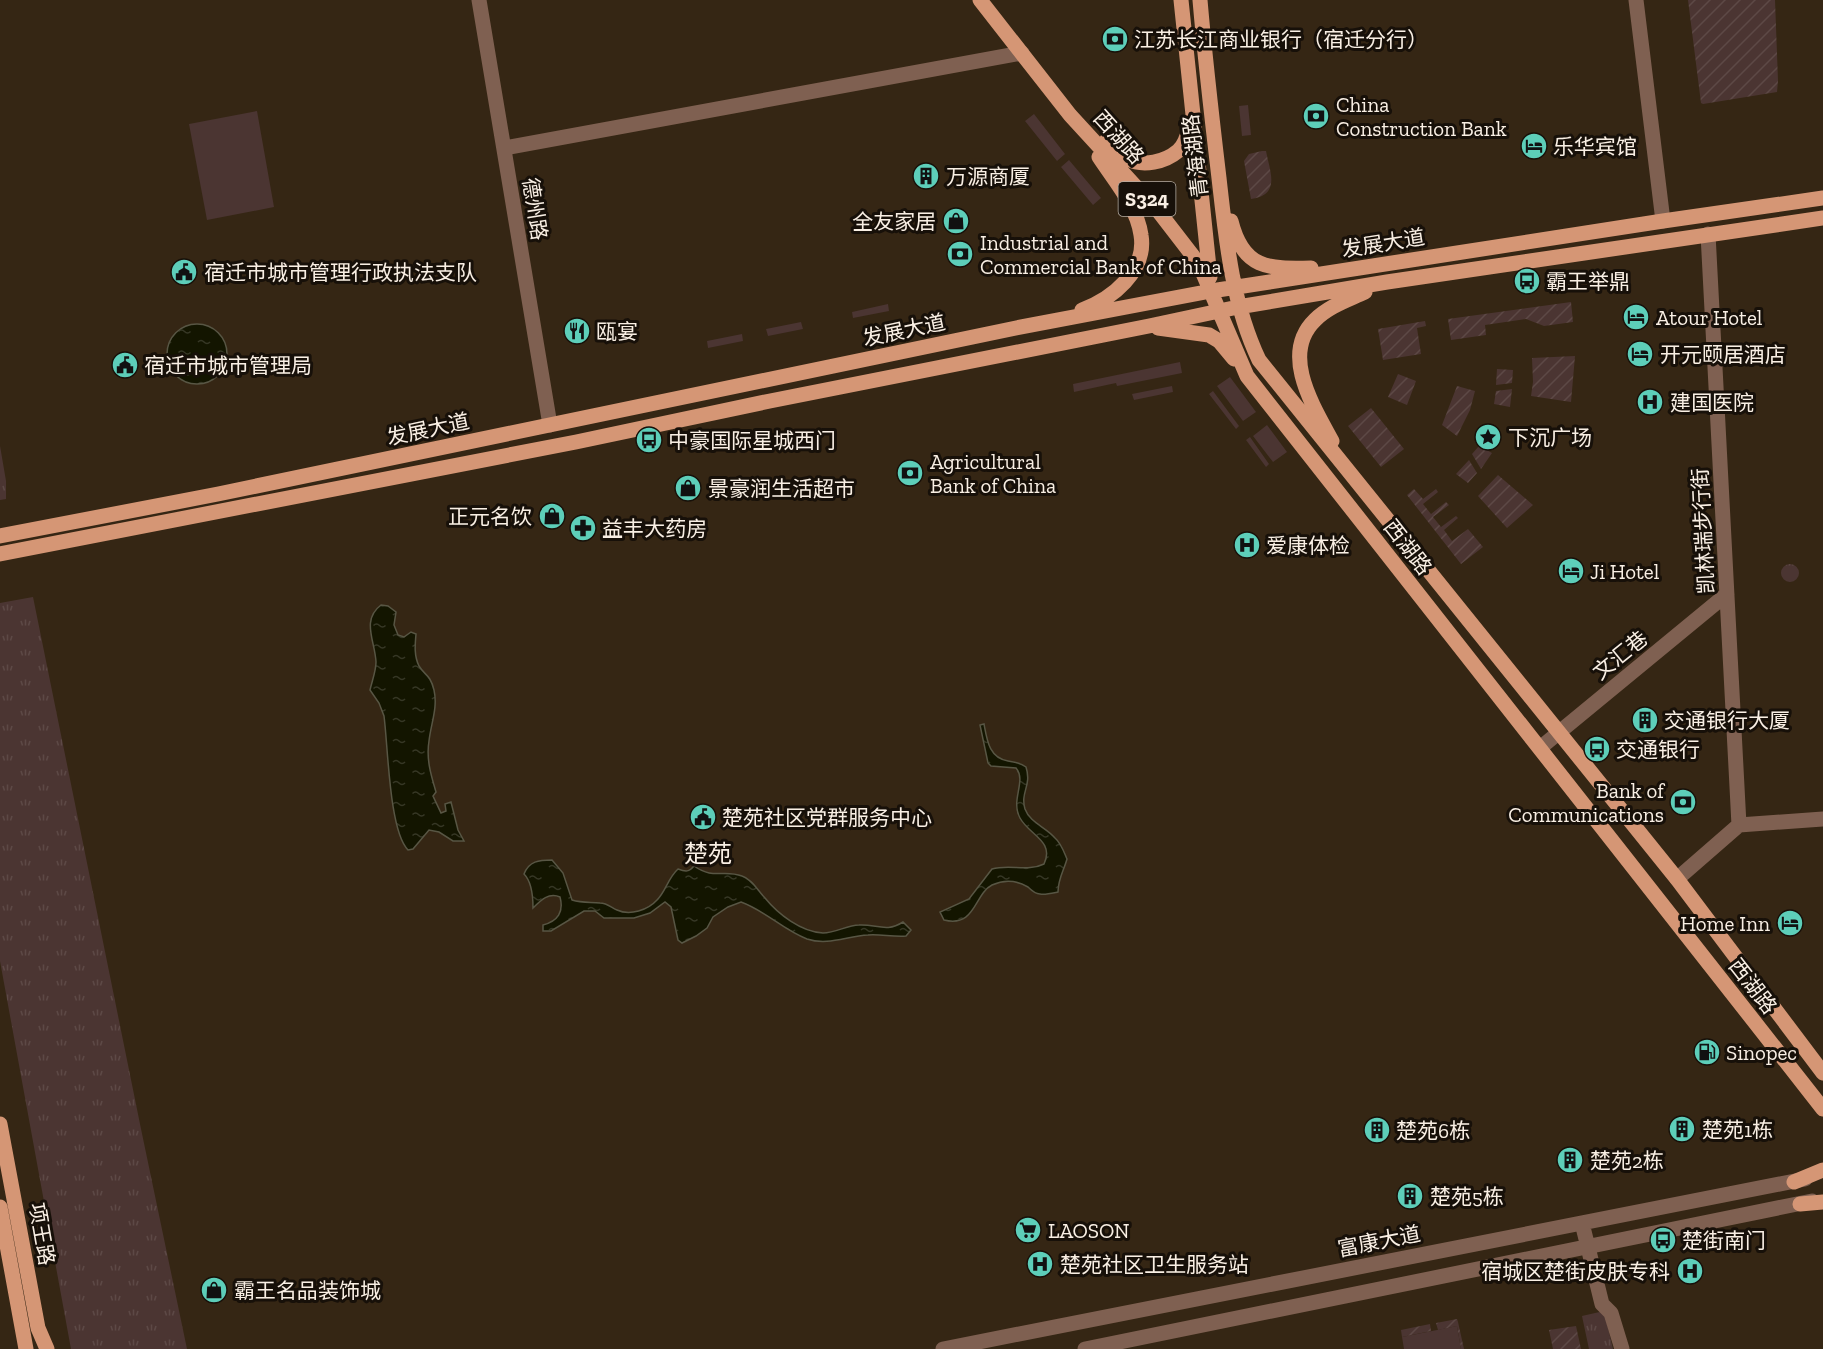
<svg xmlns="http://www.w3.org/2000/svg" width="1823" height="1349" viewBox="0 0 1823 1349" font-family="'Zilla Slab','Noto Sans SC',serif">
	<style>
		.grass { fill: #4b3532 }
		.park { fill: url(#park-tufts) }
		.garden { fill: url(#garden-furrows) }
		.water { fill: url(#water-ripples); stroke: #585644; stroke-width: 1.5 }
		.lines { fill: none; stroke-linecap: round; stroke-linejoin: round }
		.minor { stroke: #7f6051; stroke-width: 15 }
		.major { stroke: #d59675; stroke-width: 15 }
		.labels { text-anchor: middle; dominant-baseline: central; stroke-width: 6; stroke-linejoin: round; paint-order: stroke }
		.shield { fill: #171009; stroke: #b5aca2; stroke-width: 1.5 }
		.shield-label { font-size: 20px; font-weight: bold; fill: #f9efe4 }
		.poi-label { font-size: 21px; fill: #f9efe4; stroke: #171009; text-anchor: start }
		.street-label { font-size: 21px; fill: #f9efe4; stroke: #171009 }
		.quarter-label { font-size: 24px; fill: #f9efe4; stroke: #171009 }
	</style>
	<defs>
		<pattern id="park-tufts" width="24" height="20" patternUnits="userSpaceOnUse" patternTransform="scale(1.5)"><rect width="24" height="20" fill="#4b3532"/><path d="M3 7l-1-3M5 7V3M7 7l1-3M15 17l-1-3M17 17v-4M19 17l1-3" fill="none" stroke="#5d4946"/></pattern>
		<pattern id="garden-furrows" width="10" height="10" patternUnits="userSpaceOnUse" patternTransform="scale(1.5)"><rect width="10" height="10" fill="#4b3532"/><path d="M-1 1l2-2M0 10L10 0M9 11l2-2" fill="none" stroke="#5d4946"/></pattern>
		<pattern id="water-ripples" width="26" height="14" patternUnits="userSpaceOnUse" patternTransform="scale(1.5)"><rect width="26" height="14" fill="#131500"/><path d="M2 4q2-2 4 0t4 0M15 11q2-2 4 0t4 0" fill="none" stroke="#363725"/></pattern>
	</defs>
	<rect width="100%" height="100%" fill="#352614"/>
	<path class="grass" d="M1248 105 1251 135 1242 136 1239 106Z
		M257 111 274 207 207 220 189 124Z
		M1034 114 1065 154 1057 161 1025 121Z
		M1069 160 1101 198 1093 205 1061 167Z
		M888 304 889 311 853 318 852 312Z
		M801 322 803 329 768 336 766 329Z
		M742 334 743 341 708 348 707 341Z
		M1180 362 1182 373 1117 386 1116 383 1074 392 1073 384Z
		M1230 377 1256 412 1243 421 1217 386Z
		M1172 386 1173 392 1134 400 1132 394Z
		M1213 391 1239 426 1236 429 1209 394Z
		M1267 425 1287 452 1273 462 1253 436Z
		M1250 437 1269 464 1266 467 1246 440Z
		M1457 1326 1461 1349H1404L1402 1337Z"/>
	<path class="park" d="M0 446 6 481V499L0 500Z
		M1781 573a9 9 0 1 1 18 0a9 9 0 1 1-18 0Z
		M33 597 141 1129 187 1349H71L0 961V603Z
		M1604 1311 1613 1349H1589L1582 1316Z"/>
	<path class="garden" d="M1688 0H1775L1778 81 1777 92 1703 104 1701 103Z
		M1262 151H1266C1270 172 1281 195 1251 199L1244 161 1249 154Z
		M1571 302 1573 322 1544 326 1526 319 1485 325 1486 335 1451 340 1448 319Z
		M1425 321 1426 326 1417 328 1421 354 1383 360 1378 329Z
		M1575 356 1571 402 1531 396 1533 382 1532 358Z
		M1497 369 1513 370 1512 383 1496 385Z
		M1398 374 1416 381 1407 405 1388 397Z
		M1457 386 1475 391 1470 410 1457 436 1442 425Z
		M1512 389 1510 407 1494 404 1496 391Z
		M1371 408 1404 449 1381 467 1348 426Z
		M1479 446 1492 453 1481 469 1472 454Z
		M1469 460 1477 473 1468 483 1456 474Z
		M1498 475 1533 505 1507 528 1478 496Z
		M1414 489 1423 499 1436 489 1438 492 1423 504 1431 514 1446 502 1449 505 1433 517 1441 527 1456 516 1458 518 1444 530 1452 541 1468 529 1483 547 1461 564 1407 495Z
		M1457 1319 1458 1322 1464 1349H1461L1457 1326 1438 1330 1436 1323Z
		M1430 1324 1431 1331 1402 1337 1401 1330Z
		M1576 1326 1581 1349H1553L1549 1330Z"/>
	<path class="water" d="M167 354a30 30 0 1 1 60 0a30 30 0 1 1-60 0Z
		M381 605 388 606 396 612 394 625 398 635 404 637 411 632 416 634C415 645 414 656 419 666 425 676 430 674 434 690 438 708 431 723 429 741 426 759 431 775 436 792L433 796 441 813 446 811 445 804 451 802 458 830 464 841H453L439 832 429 830 413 849 408 850C389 831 388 745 384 716L379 703 370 690C372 681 376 671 376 662 375 641 361 620 381 605Z
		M984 724C987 740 989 758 1008 761 1015 762 1021 763 1026 767 1032 786 1020 792 1025 809 1030 823 1046 827 1055 838 1061 843 1064 852 1067 859 1064 870 1058 879 1058 892 1053 893 1045 895 1040 894 1036 894 1031 890 1028 887 1016 880 1005 879 992 885 974 894 976 928 944 920L940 912 969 899 992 869C1009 864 1028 872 1044 864 1055 841 1029 835 1020 818 1010 800 1027 781 1016 768L991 766 988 763 980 725Z
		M552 860 563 873 572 900C582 903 590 902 600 903 607 903 612 908 617 910 630 916 648 910 657 900 666 891 668 878 678 869 686 872 689 872 694 866 714 880 723 869 742 876 752 879 758 891 765 898 778 914 801 932 823 933 836 933 847 925 859 925 877 924 886 933 903 922L911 930 906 936C893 937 880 934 868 935 847 936 828 946 807 939 783 930 766 911 741 902L728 907 713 917 707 928 696 936 682 943 678 940 671 907 665 902 650 913 634 918H604L595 911H584L551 931H543V925C558 921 564 912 560 897 549 892 541 900 533 908 533 896 532 882 524 874 529 861 539 860 552 860Z"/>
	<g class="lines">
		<path class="minor" d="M479 0 550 425
			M1636 0 1663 221
			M504 148 1022 53
			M1708 234 1739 825
			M1540 748 1727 594
			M1677 879 1739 825 1823 819
			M1582 1223 1602 1304 1611 1313 1622 1349
			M943 1349 1805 1179
			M1085 1349 1812 1201"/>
		<path class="major" d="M980 0 1070 115 1159 212 1193 256 1202 271 1247 376 1823 1109
			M1181 0 1210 277
			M1200 0C1205 59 1212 119 1219 178 1226 240 1232 303 1259 360L1677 879 1823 1073
			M1105 142C1112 147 1120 155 1128 159 1143 167 1165 162 1178 151 1185 145 1188 134 1190 126
			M1231 221C1243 269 1268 269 1311 268
			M1082 310C1112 299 1147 271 1141 235 1137 206 1114 180 1099 157
			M1158 328 1209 335 1219 341 1234 359
			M1332 441C1313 406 1280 354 1315 320 1329 306 1348 300 1365 292
			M0 536 218 494 1016 328 1211 291 1663 221 1823 198
			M0 554 576 442 770 401 1149 326 1238 307 1387 282 1823 218
			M0 1124 38 1328 47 1349
			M1794 1182 1823 1170
			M1800 1204 1823 1202
			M0 1207 26 1349"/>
	</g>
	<defs>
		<symbol id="bank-disc" viewBox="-11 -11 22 22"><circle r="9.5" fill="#5dceb9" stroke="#171009"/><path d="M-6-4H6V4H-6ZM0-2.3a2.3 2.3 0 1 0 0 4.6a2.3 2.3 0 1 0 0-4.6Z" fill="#111"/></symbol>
		<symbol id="hotel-disc" viewBox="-11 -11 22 22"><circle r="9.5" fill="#5dceb9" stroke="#171009"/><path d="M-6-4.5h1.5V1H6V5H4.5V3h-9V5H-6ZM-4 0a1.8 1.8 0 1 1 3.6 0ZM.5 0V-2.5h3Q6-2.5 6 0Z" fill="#111"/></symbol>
		<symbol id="building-disc" viewBox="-11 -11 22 22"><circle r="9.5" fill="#5dceb9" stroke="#171009"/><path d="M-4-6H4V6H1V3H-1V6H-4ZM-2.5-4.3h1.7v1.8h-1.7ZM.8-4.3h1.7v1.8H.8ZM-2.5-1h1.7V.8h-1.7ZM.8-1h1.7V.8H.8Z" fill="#111"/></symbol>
		<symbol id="shop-disc" viewBox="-11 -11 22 22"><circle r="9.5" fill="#5dceb9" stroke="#171009"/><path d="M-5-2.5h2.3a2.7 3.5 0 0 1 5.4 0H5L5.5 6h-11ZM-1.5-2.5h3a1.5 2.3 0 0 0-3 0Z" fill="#111"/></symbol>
		<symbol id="civic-disc" viewBox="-11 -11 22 22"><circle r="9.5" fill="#5dceb9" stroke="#171009"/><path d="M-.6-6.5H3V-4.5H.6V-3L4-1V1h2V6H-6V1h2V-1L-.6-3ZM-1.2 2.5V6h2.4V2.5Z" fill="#111"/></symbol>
		<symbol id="bus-disc" viewBox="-11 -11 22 22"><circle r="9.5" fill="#5dceb9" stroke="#171009"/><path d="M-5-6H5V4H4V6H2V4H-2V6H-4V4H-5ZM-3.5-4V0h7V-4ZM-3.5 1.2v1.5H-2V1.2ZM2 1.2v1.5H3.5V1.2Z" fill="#111"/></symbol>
		<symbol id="restaurant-disc" viewBox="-11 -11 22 22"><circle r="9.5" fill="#5dceb9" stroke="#171009"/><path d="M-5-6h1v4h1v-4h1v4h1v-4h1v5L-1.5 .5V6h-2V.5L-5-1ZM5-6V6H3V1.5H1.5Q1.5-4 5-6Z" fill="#111"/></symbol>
		<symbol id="hospital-disc" viewBox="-11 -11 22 22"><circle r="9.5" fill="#5dceb9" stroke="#171009"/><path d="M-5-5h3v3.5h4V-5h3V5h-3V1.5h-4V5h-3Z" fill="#111"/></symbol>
		<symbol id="sight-disc" viewBox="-11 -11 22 22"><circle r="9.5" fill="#5dceb9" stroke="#171009"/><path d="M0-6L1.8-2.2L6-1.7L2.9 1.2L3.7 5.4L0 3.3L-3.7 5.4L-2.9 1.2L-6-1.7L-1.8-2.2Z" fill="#111"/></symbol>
		<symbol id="pharmacy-disc" viewBox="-11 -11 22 22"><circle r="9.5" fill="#5dceb9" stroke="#171009"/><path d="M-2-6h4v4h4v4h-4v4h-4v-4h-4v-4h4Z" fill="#111"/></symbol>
		<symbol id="fuel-disc" viewBox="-11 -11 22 22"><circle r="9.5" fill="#5dceb9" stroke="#171009"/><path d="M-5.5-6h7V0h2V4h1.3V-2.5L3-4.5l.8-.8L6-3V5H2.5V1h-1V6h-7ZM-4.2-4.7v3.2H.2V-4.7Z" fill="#111"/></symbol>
		<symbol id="supermarket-disc" viewBox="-11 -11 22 22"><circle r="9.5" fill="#5dceb9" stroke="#171009"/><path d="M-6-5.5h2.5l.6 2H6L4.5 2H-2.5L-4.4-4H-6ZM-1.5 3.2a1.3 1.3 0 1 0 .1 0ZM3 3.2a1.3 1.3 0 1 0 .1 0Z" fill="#111"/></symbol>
	</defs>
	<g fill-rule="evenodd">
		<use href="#bank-disc" x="1100" y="24" width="30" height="30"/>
		<use href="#bank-disc" x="1301" y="101" width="30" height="30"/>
		<use href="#hotel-disc" x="1519" y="131" width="30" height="30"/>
		<use href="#building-disc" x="911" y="161" width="30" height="30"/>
		<use href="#shop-disc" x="941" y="206" width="30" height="30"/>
		<use href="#bank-disc" x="945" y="239" width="30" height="30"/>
		<use href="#civic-disc" x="169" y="257" width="30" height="30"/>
		<use href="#bus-disc" x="1512" y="266" width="30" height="30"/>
		<use href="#hotel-disc" x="1621" y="302" width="30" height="30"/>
		<use href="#restaurant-disc" x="562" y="316" width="30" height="30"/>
		<use href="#hotel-disc" x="1625" y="339" width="30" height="30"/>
		<use href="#civic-disc" x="110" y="350" width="30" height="30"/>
		<use href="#hospital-disc" x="1635" y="387" width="30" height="30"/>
		<use href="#sight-disc" x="1473" y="422" width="30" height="30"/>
		<use href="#bus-disc" x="634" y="425" width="30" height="30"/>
		<use href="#bank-disc" x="895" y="458" width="30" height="30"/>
		<use href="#shop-disc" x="673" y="473" width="30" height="30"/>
		<use href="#shop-disc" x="537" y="501" width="30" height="30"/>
		<use href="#pharmacy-disc" x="568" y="513" width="30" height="30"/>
		<use href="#hospital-disc" x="1232" y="530" width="30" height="30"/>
		<use href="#hotel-disc" x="1556" y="556" width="30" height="30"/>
		<use href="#building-disc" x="1630" y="705" width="30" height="30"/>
		<use href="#bus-disc" x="1582" y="734" width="30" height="30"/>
		<use href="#bank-disc" x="1668" y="787" width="30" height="30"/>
		<use href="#civic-disc" x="688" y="802" width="30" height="30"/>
		<use href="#hotel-disc" x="1775" y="908" width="30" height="30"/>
		<use href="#fuel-disc" x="1692" y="1037" width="30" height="30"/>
		<use href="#building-disc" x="1667" y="1114" width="30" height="30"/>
		<use href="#building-disc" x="1362" y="1115" width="30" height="30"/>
		<use href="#building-disc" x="1555" y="1145" width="30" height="30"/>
		<use href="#building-disc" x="1395" y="1181" width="30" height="30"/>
		<use href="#supermarket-disc" x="1013" y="1215" width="30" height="30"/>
		<use href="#bus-disc" x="1648" y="1225" width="30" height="30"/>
		<use href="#hospital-disc" x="1025" y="1249" width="30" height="30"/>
		<use href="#hospital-disc" x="1675" y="1256" width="30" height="30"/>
		<use href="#shop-disc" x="199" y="1275" width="30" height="30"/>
	</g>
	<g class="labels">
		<rect class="shield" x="1118.5" y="182" width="57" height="34" rx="4.5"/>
		<g class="shield-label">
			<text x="1147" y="199">S324</text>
		</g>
		<g class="poi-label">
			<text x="1134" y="39">江苏长江商业银行（宿迁分行）</text>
			<text x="1336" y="104">China<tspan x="1336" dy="24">Construction Bank</tspan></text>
			<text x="1553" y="146">乐华宾馆</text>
			<text x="946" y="176">万源商厦</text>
			<text x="936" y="221" text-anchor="end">全友家居</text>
			<text x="980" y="242">Industrial and<tspan x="980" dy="24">Commercial Bank of China</tspan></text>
			<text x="204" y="272">宿迁市城市管理行政执法支队</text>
			<text x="1546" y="281">霸王举鼎</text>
			<text x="1656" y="317">Atour Hotel</text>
			<text x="596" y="331">瓯宴</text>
			<text x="1660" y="354">开元颐居酒店</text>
			<text x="144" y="365">宿迁市城市管理局</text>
			<text x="1670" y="402">建国医院</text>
			<text x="1508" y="437">下沉广场</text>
			<text x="668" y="440">中豪国际星城西门</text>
			<text x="930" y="461">Agricultural<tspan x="930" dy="24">Bank of China</tspan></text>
			<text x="708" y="488">景豪润生活超市</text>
			<text x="532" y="516" text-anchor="end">正元名饮</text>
			<text x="602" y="528">益丰大药房</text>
			<text x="1266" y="545">爱康体检</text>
			<text x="1590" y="571">Ji Hotel</text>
			<text x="1664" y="720">交通银行大厦</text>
			<text x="1616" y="749">交通银行</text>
			<text x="1664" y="790" text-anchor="end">Bank of<tspan x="1664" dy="24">Communications</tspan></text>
			<text x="722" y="817">楚苑社区党群服务中心</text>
			<text x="1770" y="923" text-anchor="end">Home Inn</text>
			<text x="1726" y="1052">Sinopec</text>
			<text x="1702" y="1129">楚苑1栋</text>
			<text x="1396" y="1130">楚苑6栋</text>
			<text x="1590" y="1160">楚苑2栋</text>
			<text x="1430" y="1196">楚苑5栋</text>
			<text x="1048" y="1230">LAOSON</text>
			<text x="1682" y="1240">楚街南门</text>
			<text x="1060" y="1264">楚苑社区卫生服务站</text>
			<text x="1670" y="1271" text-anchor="end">宿城区楚街皮肤专科</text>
			<text x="234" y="1290">霸王名品装饰城</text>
		</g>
		<g class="street-label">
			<text transform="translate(1119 137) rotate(48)">西湖路</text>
			<text transform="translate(1195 156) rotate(-97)">青海湖路</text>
			<text transform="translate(535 209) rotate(81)">德州路</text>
			<text transform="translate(1383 243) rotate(-9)">发展大道</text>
			<text transform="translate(904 330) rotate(-12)">发展大道</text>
			<text transform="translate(428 429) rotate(-12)">发展大道</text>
			<text transform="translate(1703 531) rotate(-93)">凯林瑞步行街</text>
			<text transform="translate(1408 547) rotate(52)">西湖路</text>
			<text transform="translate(1620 655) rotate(-39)">文汇巷</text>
			<text transform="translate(1753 986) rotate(52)">西湖路</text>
			<text transform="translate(42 1234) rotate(80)">项王路</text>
			<text transform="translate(1379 1241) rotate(-11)">富康大道</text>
		</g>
		<g class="quarter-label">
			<text x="708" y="853">楚苑</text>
		</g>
	</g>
</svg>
